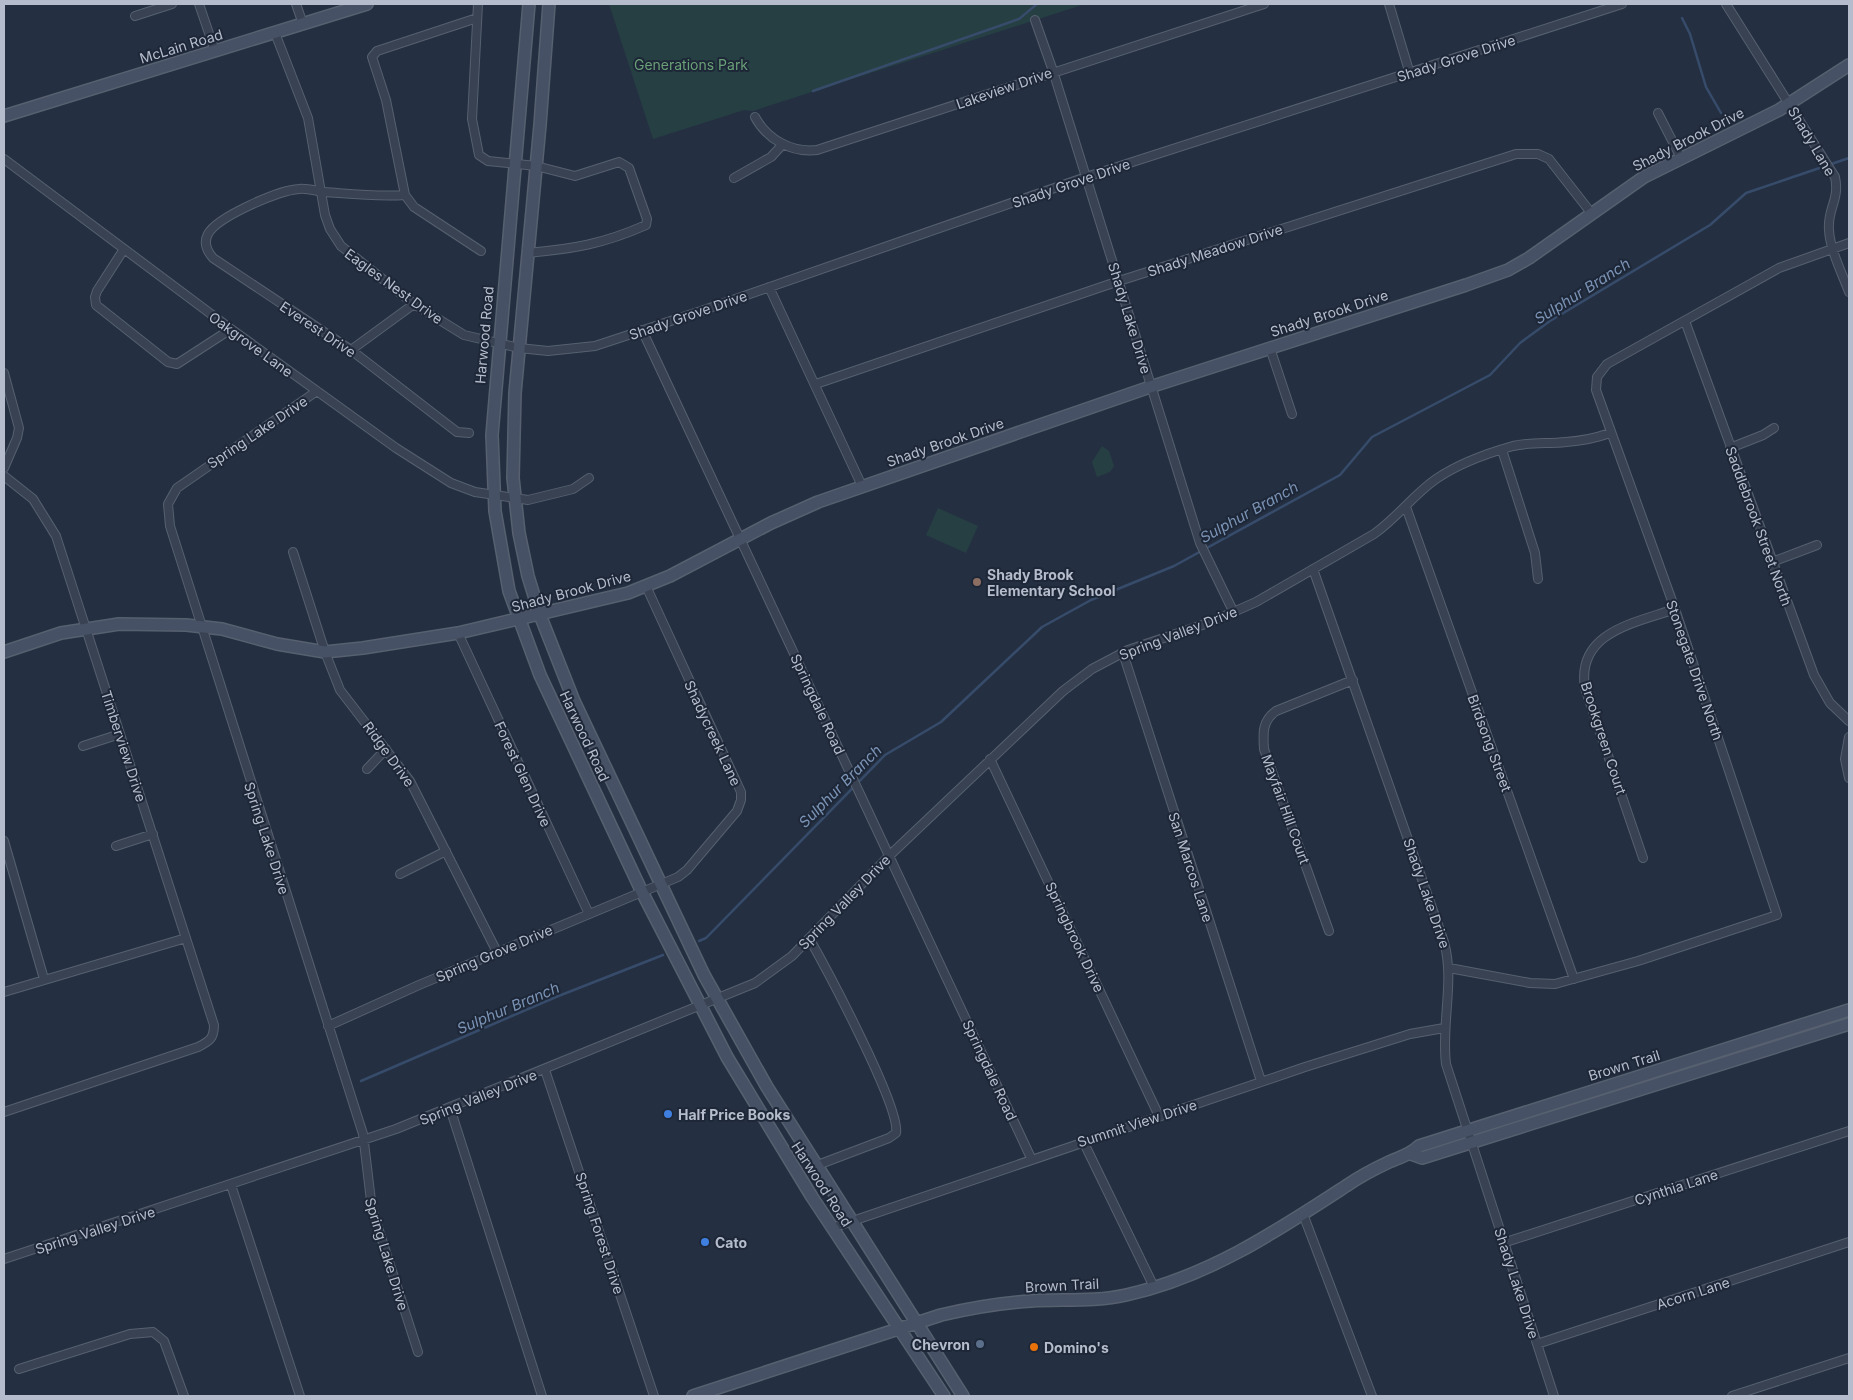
<svg xmlns="http://www.w3.org/2000/svg" width="1853" height="1400" viewBox="0 0 1853 1400" font-family="Inter,sans-serif">
	<style>
		.green { fill: #263f43 }
		.lines { fill: none; stroke-linecap: round; stroke-linejoin: round }
		.stream { stroke: #374b6a; stroke-width: 2.5 }
		.street-casing { stroke: #56606f; stroke-width: 10 }
		.secondary-casing { stroke: #56606f; stroke-width: 14 }
		.street { stroke: #384252; stroke-width: 8 }
		.secondary { stroke: #465165; stroke-width: 11 }
		.education-dot { fill: #8d6e63; stroke: #1d2737; stroke-width: 2 }
		.shop-dot { fill: #3f7fe0; stroke: #1d2737; stroke-width: 2 }
		.service-dot { fill: #5c6f8a; stroke: #1d2737; stroke-width: 2 }
		.food-dot { fill: #e8710a; stroke: #1d2737; stroke-width: 2 }
		.labels { text-anchor: middle; dominant-baseline: central; stroke-width: 4; stroke-linejoin: round; paint-order: stroke }
		.street-label { font-size: 14px; fill: #b5bdcc; stroke: #1d2737 }
		.park-label { font-size: 14px; fill: #6a9f77; stroke: #1d2737 }
		.poi-label { font-size: 14px; font-weight: bold; fill: #b5bdcc; stroke: #1d2737; text-anchor: start }
		.water-label { font-size: 15px; font-style: italic; fill: #7b93b5; stroke: #1d2737 }
	</style>
	<rect width="100%" height="100%" fill="#243042"/>
	<path class="green" d="M609 4H1085L753 111 744 110 653 139Z
		M1102 446 1109 451 1114 466 1110 472 1097 477 1092 462Z
		M938 508 978 526 966 553 926 535Z"/>
	<g class="lines">
		<path class="stream" d="M1682 18 1690 34 1706 87 1721 113
			M813 91 1019 19 1037 4
			M699 941 706 938 885 755 941 722 1042 627 1091 600 1174 566 1340 475 1372 437 1490 375 1520 343 1550 321 1710 225 1746 193 1849 158
			M361 1081 556 997 663 955"/>
		<defs>
			<path id="street" d="M199 4 215 51
				M296 4 303 24
				M478 4 472 119 479 155 488 161 536 166 575 176 619 162 629 168 647 219 646 225C603 244 573 249 527 253
				M1389 4 1410 74
				M1726 4 1835 177C1840 200 1827 209 1829 230 1830 250 1842 273 1849 292
				M135 16 172 4
				M1035 20 1053 71 1200 543 1234 613
				M275 33 308 118 325 215 330 229 341 246 414 304 464 335 519 348 548 351 595 346 701 311 1086 177 1622 4
				M1658 113 1681 158
				M755 117C767 139 791 153 817 150L1264 4
				M4 159 231 329 396 448 451 483 475 492 528 500 573 489 589 478
				M734 178 771 157 783 144
				M405 195 386 100 372 57 377 51 477 18
				M124 249 97 291 95 297 96 305 168 362 177 364 231 329
				M769 287 862 486
				M1685 321 1814 675 1830 703 1849 721
				M642 330 1031 1158
				M1270 348 1292 414
				M351 350 414 304
				M4 373 19 428 17 438 4 468
				M816 384 1119 281 1516 154H1538L1549 159 1592 214
				M317 391 177 488 168 504 170 526 363 1134 372 1209 418 1352
				M469 433 457 432 351 350 213 258C207 251 203 243 208 234 217 217 279 190 299 189 307 188 316 191 325 192 352 194 378 197 405 195L414 207 481 251
				M1730 448 1763 435 1774 428
				M1502 450 1535 553 1538 579
				M4 476 33 499 56 536 214 1025C214 1038 210 1041 198 1047L4 1112
				M1406 507 1574 979
				M293 552 325 652 340 690 410 781 497 952
				M1772 562 1817 545
				M1313 569 1444 942C1455 981 1441 1023 1446 1064L1554 1396
				M458 633 589 914
				M1123 653 1261 1081
				M1849 737 1845 759 1849 778
				M83 746 120 734
				M990 759 1159 1116
				M367 769 386 749
				M4 841 44 979
				M116 846 153 834
				M1643 858 1585 688C1576 632 1635 623 1675 609
				M400 874 446 851
				M1329 931 1264 749C1263 733 1262 721 1276 711L1353 680
				M809 938C826 968 901 1108 896 1133L889 1138 815 1166
				M1449 968 1530 983 1555 984 1638 961 1777 915 1675 609 1596 390 1597 377 1607 364 1779 268 1849 243
				M4 992 186 938
				M328 1026 419 985 678 877 687 870 737 811 741 800V792L646 586
				M545 1070 654 1396
				M450 1108 542 1396
				M1083 1141 1154 1287
				M231 1185 300 1396
				M1303 1214 1372 1396
				M832 1228 1305 1067 1410 1034 1444 1028
				M1503 1243 1849 1131
				M4 1259 396 1129 755 983 792 956 889 856 1063 691 1092 669 1128 650 1211 622 1256 602 1374 534C1397 518 1413 495 1436 479 1458 464 1488 453 1513 446 1531 442 1548 444 1566 442 1581 441 1596 438 1610 433
				M1537 1344 1849 1242
				M19 1369 130 1334 153 1332 164 1341 184 1396
				M1732 1396 1849 1358"/>
			<path id="secondary" d="M529 4 492 435 495 511 509 591 540 675 642 892 727 1057 812 1197 944 1396
				M549 4 540 125 515 393 513 478 519 533 528 576 540 615 574 701 704 975 767 1087 963 1396
				M4 116 367 4
				M4 652 61 633 119 624 186 625 222 629 277 644 325 652 363 648 458 633 628 593 670 576 771 523 818 502 1150 387 1466 285 1508 270 1529 258 1644 177 1779 110 1849 65
				M1411 1154 1422 1158 1849 1024
				M693 1396 941 1315C971 1308 1001 1303 1031 1301 1062 1299 1095 1302 1126 1295 1208 1277 1277 1231 1346 1186 1359 1177 1374 1169 1389 1162 1400 1157 1410 1155 1419 1146L1849 1010"/>
		</defs>
		<use href="#street" class="street-casing"/>
		<use href="#secondary" class="secondary-casing"/>
		<use href="#street" class="street"/>
		<use href="#secondary" class="secondary"/>
	</g>
	<circle class="education-dot" cx="977" cy="582" r="5"/>
	<g class="shop-dot">
		<circle cx="668" cy="1114" r="5"/>
		<circle cx="705" cy="1242" r="5"/>
	</g>
	<circle class="service-dot" cx="980" cy="1344" r="5"/>
	<circle class="food-dot" cx="1034" cy="1347" r="5"/>
	<g class="labels">
		<g class="street-label">
			<text transform="translate(181 46) rotate(-17)">McLain Road</text>
			<text transform="translate(1456 58) rotate(-18)">Shady Grove Drive</text>
			<text transform="translate(1004 88) rotate(-19)">Lakeview Drive</text>
			<text transform="translate(1688 139) rotate(-27)">Shady Brook Drive</text>
			<text transform="translate(1812 141) rotate(59)">Shady Lane</text>
			<text transform="translate(1071 183) rotate(-19)">Shady Grove Drive</text>
			<text transform="translate(1215 250) rotate(-18)">Shady Meadow Drive</text>
			<text transform="translate(394 286) rotate(36)">Eagles Nest Drive</text>
			<text transform="translate(1329 313) rotate(-18)">Shady Brook Drive</text>
			<text transform="translate(688 315) rotate(-19)">Shady Grove Drive</text>
			<text transform="translate(1130 318) rotate(73)">Shady Lake Drive</text>
			<text transform="translate(318 329) rotate(34)">Everest Drive</text>
			<text transform="translate(484 335) rotate(-85)">Harwood Road</text>
			<text transform="translate(251 344) rotate(36)">Oakgrove Lane</text>
			<text transform="translate(257 432) rotate(-34)">Spring Lake Drive</text>
			<text transform="translate(945 442) rotate(-19)">Shady Brook Drive</text>
			<text transform="translate(1759 526) rotate(70)">Saddlebrook Street North</text>
			<text transform="translate(571 591) rotate(-15)">Shady Brook Drive</text>
			<text transform="translate(1178 633) rotate(-21)">Spring Valley Drive</text>
			<text transform="translate(1695 670) rotate(71)">Stonegate Drive North</text>
			<text transform="translate(818 704) rotate(65)">Springdale Road</text>
			<text transform="translate(713 733) rotate(65)">Shadycreek Lane</text>
			<text transform="translate(585 736) rotate(65)">Harwood Road</text>
			<text transform="translate(1604 738) rotate(72)">Brookgreen Court</text>
			<text transform="translate(1490 743) rotate(70)">Birdsong Street</text>
			<text transform="translate(124 746) rotate(72)">Timberview Drive</text>
			<text transform="translate(389 754) rotate(54)">Ridge Drive</text>
			<text transform="translate(523 774) rotate(65)">Forest Glen Drive</text>
			<text transform="translate(1286 809) rotate(70)">Mayfair Hill Court</text>
			<text transform="translate(267 838) rotate(72)">Spring Lake Drive</text>
			<text transform="translate(1191 867) rotate(72)">San Marcos Lane</text>
			<text transform="translate(1427 893) rotate(71)">Shady Lake Drive</text>
			<text transform="translate(844 902) rotate(-46)">Spring Valley Drive</text>
			<text transform="translate(1075 937) rotate(65)">Springbrook Drive</text>
			<text transform="translate(494 953) rotate(-23)">Spring Grove Drive</text>
			<text transform="translate(1624 1065) rotate(-17)">Brown Trail</text>
			<text transform="translate(990 1070) rotate(65)">Springdale Road</text>
			<text transform="translate(478 1097) rotate(-22)">Spring Valley Drive</text>
			<text transform="translate(1137 1123) rotate(-18)">Summit View Drive</text>
			<text transform="translate(822 1184) rotate(57)">Harwood Road</text>
			<text transform="translate(1676 1187) rotate(-18)">Cynthia Lane</text>
			<text transform="translate(95 1230) rotate(-18)">Spring Valley Drive</text>
			<text transform="translate(600 1233) rotate(72)">Spring Forest Drive</text>
			<text transform="translate(387 1254) rotate(73)">Spring Lake Drive</text>
			<text transform="translate(1517 1283) rotate(72)">Shady Lake Drive</text>
			<text transform="translate(1062 1285) rotate(-3)">Brown Trail</text>
			<text transform="translate(1693 1293) rotate(-18)">Acorn Lane</text>
		</g>
		<g class="park-label">
			<text x="691" y="64">Generations Park</text>
		</g>
		<g class="poi-label">
			<text x="987" y="574">Shady Brook<tspan x="987" dy="16">Elementary School</tspan></text>
			<text x="678" y="1114">Half Price Books</text>
			<text x="715" y="1242">Cato</text>
			<text x="970" y="1344" text-anchor="end">Chevron</text>
			<text x="1044" y="1347">Domino's</text>
		</g>
		<g class="water-label">
			<text transform="translate(1582 291) rotate(-32)">Sulphur Branch</text>
			<text transform="translate(1249 512) rotate(-29)">Sulphur Branch</text>
			<text transform="translate(840 786) rotate(-45)">Sulphur Branch</text>
			<text transform="translate(508 1008) rotate(-23)">Sulphur Branch</text>
		</g>
	</g>
	<rect width="1853" height="1400" fill="none" stroke="#b5bdcc" stroke-width="10"/>
</svg>
